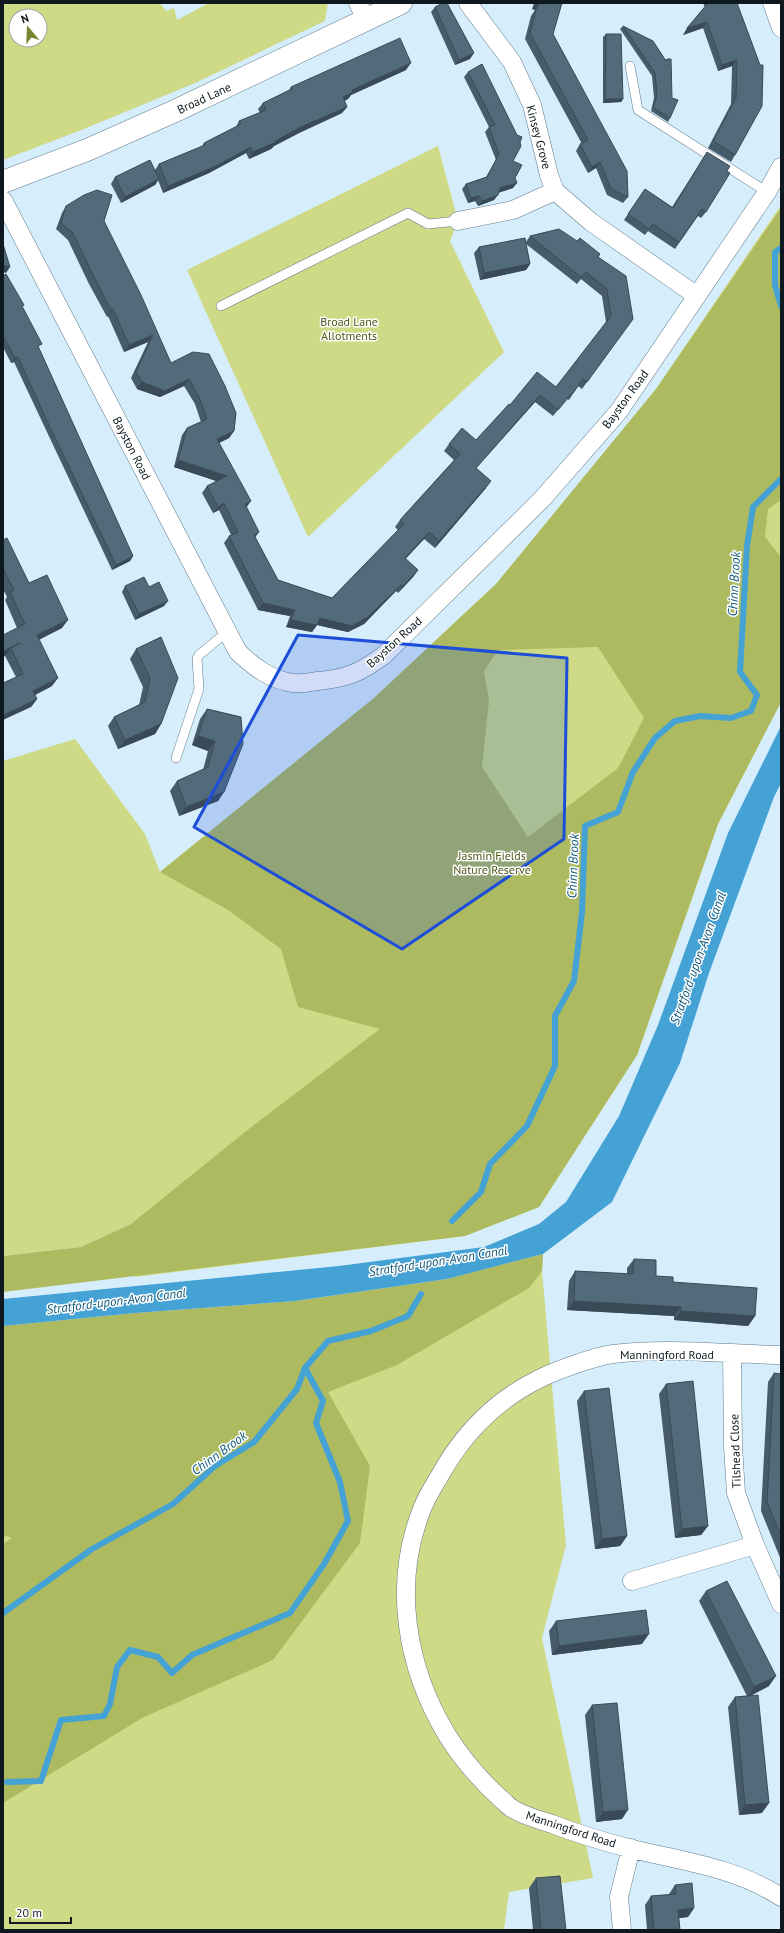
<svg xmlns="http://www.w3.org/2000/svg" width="784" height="1933" viewBox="0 0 784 1933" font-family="'PT Sans',sans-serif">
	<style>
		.green { fill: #ceda85; fill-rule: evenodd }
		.forest { fill: #aeba60; fill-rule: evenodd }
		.water { fill: #44a2d5 }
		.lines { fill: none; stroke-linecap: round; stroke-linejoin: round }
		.stream { stroke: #44a2d5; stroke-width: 6 }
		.lane-casing { stroke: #617b8b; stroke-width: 10 }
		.street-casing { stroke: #617b8b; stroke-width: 19 }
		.secondary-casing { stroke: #617b8b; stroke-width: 23 }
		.lane { stroke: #fff; stroke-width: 9 }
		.street { stroke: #fff; stroke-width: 18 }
		.secondary { stroke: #fff; stroke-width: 22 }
		.wall { fill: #475c6a }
		.shaded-wall { fill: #394b56 }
		.building { fill: #526b7b; stroke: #394b56 }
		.marked { fill: #1d4ed8; fill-opacity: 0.2; stroke: #1d4ed8; stroke-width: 3; stroke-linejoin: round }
		.labels { text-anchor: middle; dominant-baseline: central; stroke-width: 3; stroke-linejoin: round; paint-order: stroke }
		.street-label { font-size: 12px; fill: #0e181e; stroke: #fff }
		.park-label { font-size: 12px; fill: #515817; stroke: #fff }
		.water-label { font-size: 13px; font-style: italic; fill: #0f587a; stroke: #fff }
	</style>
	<rect width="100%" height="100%" fill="#d6edfb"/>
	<path class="green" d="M3 3H160L166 11 174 8 177 20 209 3H328L325 21 195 83 79 131 3 160ZM16 16H40V40H16Z
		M438 146 458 221 450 241 504 352 308 537 187 270Z
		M781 205V702L718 824 637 1055 539 1207 465 1236 135 1277 131 1224 81 1247 3 1256V761L75 739 145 834 160 872 374 698 496 584 656 389Z
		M543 1254 542 1271 566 1545 542 1638 593 1878 509 1892 504 1930H3V1535L13 1538 447 1279Z"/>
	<path class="forest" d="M781 208V500L768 509 765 537 781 557V702L718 824 637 1055 539 1207 465 1236 3 1292V1256L81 1247 131 1224 250 1128 380 1029 298 1007 281 949 228 910 160 872 374 698 496 584 656 389ZM598 647 644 718 618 768 528 837 482 767 489 701 484 671 498 650Z
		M543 1254 542 1271 529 1288 397 1365 328 1392 370 1466 360 1543 273 1660 142 1718 3 1803V1544L12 1538 3 1535V1326L135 1313 295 1301 447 1279Z"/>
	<path class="water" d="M781 726V783L774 797 709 973 680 1063 630 1165 612 1202 543 1254 447 1279 295 1301 135 1313 3 1326V1299L339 1266 484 1247 539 1224 566 1202 619 1116 658 1025 728 833Z"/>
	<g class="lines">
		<path class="stream" d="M781 248 775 252V285L781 306
			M452 1221 481 1192 490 1164 527 1126 555 1066V1016L574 981 582 912 585 826 618 812 633 772 655 738 675 721 700 716 731 718 751 711 757 695 740 672 747 546 753 507 781 479
			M3 1613 92 1549 173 1504 215 1466 254 1442 297 1389 305 1368 328 1341 371 1331 408 1316 421 1294
			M7 1782 41 1781 61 1720 104 1716 110 1704 117 1667 130 1650 158 1657 172 1673 192 1655 290 1613 324 1564 348 1521 340 1482 316 1423 323 1401 305 1368"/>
		<defs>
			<path id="lane" d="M630 66 638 110 767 192
				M221 306 408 213 428 224 458 221
				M176 758 199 689 197 659 199 655 227 632"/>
			<path id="street" d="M358 3 366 20
				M468 3 512 62 532 105 549 175 555 191 591 222 697 296
				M772 3 781 28
				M3 200 238 652C254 667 271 680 293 683 301 684 310 682 318 681 348 678 359 673 383 656L543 498 619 411 767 192 781 167
				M458 221 513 210 555 191
				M732 1354 733 1446 736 1493 755 1545 781 1604
				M781 1355C727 1354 667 1347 613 1354 593 1357 557 1370 539 1379 496 1400 462 1435 439 1477 433 1487 426 1498 422 1509 392 1584 406 1667 447 1735 462 1759 480 1780 501 1799 505 1802 509 1807 513 1809 524 1816 540 1820 552 1824 578 1834 605 1842 632 1849 683 1861 736 1868 781 1897
				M632 1581 755 1545
				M622 1930 619 1897 631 1848"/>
			<path id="secondary" d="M3 182 87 150 175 111 401 3"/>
		</defs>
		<use href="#lane" class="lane-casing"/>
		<use href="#street" class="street-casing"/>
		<use href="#secondary" class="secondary-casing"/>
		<use href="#lane" class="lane"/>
		<use href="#street" class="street"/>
		<use href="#secondary" class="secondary"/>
	</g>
	<path class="wall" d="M534 3H562L553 34 628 197 623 203 607 195 596 168 588 173 576 151 580 144H582L525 39 531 16 535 10 532 9Z
		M703 3H737L760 65 735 155 731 162 708 148 731 104 732 66 718 71 703 28 683 35 705 7Z
		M435 7 470 59 455 65 431 12Z
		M623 26 666 60 667 59 670 118 668 122 651 111 654 98 652 76 620 29Z
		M606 34 623 99 621 102 603 103V37Z
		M406 70 351 95 348 99 344 101 347 107 342 113 299 133 274 146 271 149 249 159 246 153 209 173 163 193 158 180 155 185 121 203 111 184 115 177 155 170 159 164 202 146 204 143 236 127 239 121 260 113 258 109 263 103 289 90 291 87Z
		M468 72 520 142 513 161 515 178 513 188 498 193 494 200 478 206 475 201 468 203 462 189 466 184 486 177 496 160 485 132 489 127 464 77Z
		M707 152 706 212 701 218 698 216 675 249 648 231 645 235 624 220 645 189 672 207Z
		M66 206 104 221 171 363 193 352 234 431 229 438 219 443 246 507 255 537 278 580 332 598 398 530 395 527 400 520 454 460 444 451 449 444 476 440 510 405 556 387 606 322 602 296 581 279 577 284 526 244 530 264 526 270 480 280 474 253 479 247 526 242 530 236 598 257 633 319 582 389 578 386 569 400 567 399 553 416 535 402 476 468 486 488 435 548 424 539 405 559 418 570 413 577 398 593 396 591 364 624 348 632 317 625 312 632 286 627 290 616 258 610 224 543 229 536 231 535 219 510 213 513 202 493 207 486 217 481 174 467 182 435 187 428 201 422 195 404 184 386 160 397 137 389 131 378 148 342 124 352 108 316 107 317 89 284 68 240 56 229 62 213Z
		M3 276 22 307 39 349 133 556 130 561 112 570 46 430 14 362 11 363 3 347Z
		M3 540 29 583 62 628 39 640 52 686 35 695 37 699 31 707 16 677 5 656 6 655 3 657 17 628 5 600 7 597 3 589Z
		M125 586 149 587 164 606 135 620 122 592Z
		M161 637V724L155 734 118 749 108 726 114 717 139 705 143 687 130 659 136 649Z
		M207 709 241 717 224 792 218 801 179 816 170 791 177 781 203 770 208 751 192 745 200 719Z
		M634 1259 656 1276 673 1282 755 1316 748 1326 674 1320V1316L567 1310 569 1281 575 1271 627 1274V1268Z
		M774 1373 781 1374V1560L761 1511 768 1382Z
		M666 1384 708 1526 701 1535 675 1538 659 1394Z
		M584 1391 627 1536 620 1546 595 1549 577 1401Z
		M706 1591 769 1686 750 1696 762 1813 739 1815 728 1707 735 1697 747 1696 699 1601Z
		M556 1621 642 1644 552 1655 549 1631Z
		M592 1705 622 1819 596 1822 585 1715Z
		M536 1878 566 1930H533L529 1888Z
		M675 1885 694 1908 688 1917 679 1918 680 1930H647L645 1905 651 1896 669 1895V1894Z"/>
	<path class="shaded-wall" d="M536 3 539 4 535 10 532 9Z
		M707 22 703 28 683 35 687 28Z
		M474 53 470 59 455 65 459 60Z
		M737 60 732 66 718 71 722 65Z
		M411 63 406 70 351 95 348 99 338 104 343 97 352 90Z
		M605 99H623L621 102 603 103Z
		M347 107 342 113 299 133 274 146 271 149 249 159 253 152 275 141 303 126Z
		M251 147 246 153 209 173 163 193 168 186Z
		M600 162 596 168 588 173 592 167Z
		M159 179 155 185 121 203 125 197Z
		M517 183 513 188 497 193 500 188Z
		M498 195 494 200 478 206 482 201Z
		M479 196 475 201 468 203 471 198Z
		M530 264 526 270 480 280 484 273Z
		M3 265 10 267 6 273 3 272Z
		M113 309 108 316 107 317 111 310Z
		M153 335 148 342 124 352 129 345Z
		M18 357 14 362 11 363 15 358Z
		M189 379 184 386 160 397 137 389 142 382Z
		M540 395 535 402 471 474 476 468Z
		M234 431 229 438 213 446 217 439Z
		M178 460 227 476 222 483 174 467Z
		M491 481 486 488 435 548 439 541Z
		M251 501 246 508 245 504Z
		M224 503 219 510 213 513 218 507Z
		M259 532 254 539V535Z
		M429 532 424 539 400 565 405 558Z
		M133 556 130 561 112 570 116 565Z
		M418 570 413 577 398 593 403 586Z
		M401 585 396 591 364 624 348 632 317 625 312 632 286 627 291 620Z
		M168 601 164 606 135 620 139 614Z
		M263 603 295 610 290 616 258 610Z
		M68 620 62 628 31 643 37 635Z
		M20 643 11 648 6 655 3 657V651Z
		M58 678 52 686 27 699 33 691Z
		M37 699 31 707 3 720V715Z
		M161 724 155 734 118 749 125 740Z
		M198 736 215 741 208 751 192 745Z
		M224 792 218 801 179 816 186 807Z
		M574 1301 681 1307 674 1316 567 1310Z
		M681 1311 755 1316 748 1326 674 1320Z
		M708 1526 701 1535 675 1538 682 1529Z
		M627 1536 620 1546 595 1549 602 1539Z
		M649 1634 642 1644 552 1655 559 1646Z
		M776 1676 769 1686 748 1697 754 1687Z
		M769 1803 762 1813 739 1815 745 1805Z
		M628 1810 622 1819 596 1822 603 1812Z
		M694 1908 688 1917 672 1919 678 1910Z"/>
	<path class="building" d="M443 3H447L474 53 459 60 435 7Z
		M537 3H562L553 34 627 171 628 197 611 189 600 162 592 167 580 144 588 140 530 33 536 10 539 4Z
		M708 3H737L760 65H763L762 106 735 155 713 141 736 98 737 60 722 65 707 22 687 28Z
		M623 26 653 41 666 61 667 59H671L672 98 678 100 670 118 653 108 657 95 655 73Z
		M606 34H621L623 99H605Z
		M400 38 411 63 352 90 353 92 343 97 347 107 303 126 275 141 276 142 253 152 251 147 214 167 168 186 159 164 205 145 204 143 241 124 239 121 266 110 263 103 292 89 291 87Z
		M482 64 517 135 522 137 520 142 521 146 513 161 522 165 515 178 517 183 500 188 498 195 482 201 479 196 471 198 466 184 487 177 499 154 489 127 495 125 468 72Z
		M707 152 730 166 727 171 730 173 706 212 702 209 679 242 653 224 649 229 628 214 645 189 673 208Z
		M150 160 159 179 125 197 115 177Z
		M97 190 112 195 104 221 141 295 171 363 193 352 209 354 225 386 236 413 234 431 217 439 251 501 245 504 259 532 254 535 278 580 332 598 404 524 400 520 460 454 449 444 462 428 476 440 509 404 510 405 537 372 556 387 611 316 607 289 586 272 581 277 530 236 559 229 577 241 580 238 600 254 598 257 626 276 633 319 587 382 583 379 573 393H572L558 410 540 395 476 468 491 481 439 541 429 532 405 558 418 570 403 586 401 585 368 617 352 626 320 618 317 625 291 620 295 610 263 603 229 536 238 532 224 503 218 507 207 486 227 476 178 460 187 428 207 419 199 397 189 379 165 391 142 382 136 372 153 335 129 345 113 309 111 310 94 277 73 233 61 223 66 206 84 195Z
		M525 238 530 264 484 273 479 247Z
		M3 244 10 267 3 265Z
		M6 274 24 305 22 306 42 344 38 346 133 556 116 565 49 425 18 357 15 358 3 336V276Z
		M7 538 29 583 47 575 68 620 37 635 58 678 33 691 37 699 3 715V683L23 674 11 648 20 643 3 651V635L25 624 10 592 14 590 3 569V540Z
		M144 577 149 587 159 582 168 601 139 614 125 586Z
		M161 637 178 678 161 724 125 740 114 717 145 702 150 678 136 649Z
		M207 709 241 717 243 744 224 792 186 807 177 781 208 767 215 741 198 736Z
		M634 1259 656 1260V1276L673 1277V1282L757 1288 755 1316 681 1311V1307L574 1301 575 1271 633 1274Z
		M774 1373 781 1374V1536L767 1502Z
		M693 1381 708 1526 682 1529 666 1384Z
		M609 1388 627 1536 602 1539 584 1391Z
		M727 1581 776 1676 754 1687 706 1591Z
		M646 1610 649 1634 559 1646 556 1621Z
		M758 1695 769 1803 745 1805 735 1697Z
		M617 1703 628 1810 603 1812 592 1705Z
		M560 1876 566 1930H541L536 1878Z
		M692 1883 694 1908 678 1910 680 1930H654L651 1896 676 1894 675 1885Z"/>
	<path class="marked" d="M298 635 567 658 564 839 402 949 194 827Z"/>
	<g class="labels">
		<g class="street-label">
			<text transform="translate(204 98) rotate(-25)">Broad Lane</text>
			<text transform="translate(539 137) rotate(75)">Kinsey Grove</text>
			<text transform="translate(625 399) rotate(-54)">Bayston Road</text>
			<text transform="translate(132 448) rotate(63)">Bayston Road</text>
			<text transform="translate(394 642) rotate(-42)">Bayston Road</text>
			<text x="667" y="1354">Manningford Road</text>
			<text transform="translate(735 1451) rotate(-92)">Tilshead Close</text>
			<text transform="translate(571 1829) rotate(18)">Manningford Road</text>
		</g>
		<g class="park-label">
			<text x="349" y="321">Broad Lane<tspan x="349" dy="14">Allotments</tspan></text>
			<text x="492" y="855">Jasmin Fields<tspan x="492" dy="14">Nature Reserve</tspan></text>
		</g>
		<g class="water-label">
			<text transform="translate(734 584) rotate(-87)">Chinn Brook</text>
			<text transform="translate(573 866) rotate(-88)">Chinn Brook</text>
			<text transform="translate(698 958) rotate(-70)">Stratford-upon-Avon Canal</text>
			<text transform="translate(438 1261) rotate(-9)">Stratford-upon-Avon Canal</text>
			<text transform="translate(116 1301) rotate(-7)">Stratford-upon-Avon Canal</text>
			<text transform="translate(219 1453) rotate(-36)">Chinn Brook</text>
		</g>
	</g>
	<rect width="784" height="1933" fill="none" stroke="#0e181e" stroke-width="8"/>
	<g transform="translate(28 28) rotate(341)"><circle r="19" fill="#ffffff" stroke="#9fa3a5"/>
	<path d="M0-3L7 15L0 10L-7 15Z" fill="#7a8330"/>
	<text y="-6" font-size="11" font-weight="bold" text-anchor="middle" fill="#0e181e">N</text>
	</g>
	<path d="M10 1917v6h61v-6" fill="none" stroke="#0e181e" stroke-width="2"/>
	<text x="16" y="1917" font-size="12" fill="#0e181e" stroke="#ffffff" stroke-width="3" paint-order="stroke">20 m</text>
</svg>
